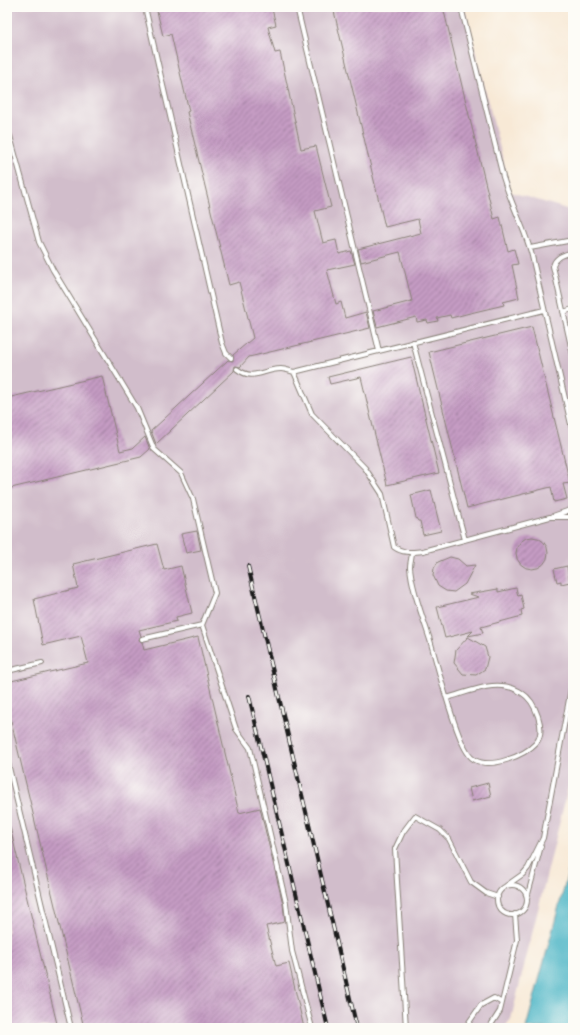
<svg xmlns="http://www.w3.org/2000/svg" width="580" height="1035" viewBox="0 0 580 1035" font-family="Dekko,sans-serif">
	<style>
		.industrial { fill: #d1bdcb }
		.water { fill: #48b4c5; stroke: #326870 }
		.building { fill: url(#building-hatch) }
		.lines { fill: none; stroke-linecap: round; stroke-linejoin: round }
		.service-casing { stroke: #8a8279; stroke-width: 6 }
		.service { stroke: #fff; stroke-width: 4 }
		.rail-casing { stroke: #1c1c1c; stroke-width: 4 }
		.rail { stroke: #fdfcf7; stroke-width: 2.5; stroke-dasharray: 8; stroke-linecap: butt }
	</style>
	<defs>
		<pattern id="building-hatch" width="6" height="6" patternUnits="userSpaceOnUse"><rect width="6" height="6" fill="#c59bc3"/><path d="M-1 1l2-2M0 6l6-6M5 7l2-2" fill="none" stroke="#9f7e9e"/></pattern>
	</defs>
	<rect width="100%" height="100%" fill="#fdfcf7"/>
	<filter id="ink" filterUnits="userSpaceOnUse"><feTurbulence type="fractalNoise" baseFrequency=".025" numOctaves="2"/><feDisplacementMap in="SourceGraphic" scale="8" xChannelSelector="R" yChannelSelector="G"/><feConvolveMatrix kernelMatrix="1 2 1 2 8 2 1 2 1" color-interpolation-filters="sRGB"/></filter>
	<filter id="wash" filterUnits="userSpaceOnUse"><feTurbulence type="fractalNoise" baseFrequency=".012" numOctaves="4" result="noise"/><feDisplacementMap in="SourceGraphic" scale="16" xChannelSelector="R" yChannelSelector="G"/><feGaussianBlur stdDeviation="0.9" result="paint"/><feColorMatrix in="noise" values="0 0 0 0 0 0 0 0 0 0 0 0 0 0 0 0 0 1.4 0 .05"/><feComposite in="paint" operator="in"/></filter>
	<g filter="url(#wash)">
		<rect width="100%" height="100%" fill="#f8e9d6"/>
		<path class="industrial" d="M7 7H464L511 192 573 211V768L511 1019 504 1028H7Z"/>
		<path class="water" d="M573 854V1028H526Z"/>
		<g id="blocks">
			<path class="building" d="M156 7H263L264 11 272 9 276 25 268 27 275 53 280 52 301 149 316 146 331 207 315 211 323 243 336 240 339 254 351 251 355 264 327 270 336 304 341 302 345 318 366 312 370 328 249 357 240 367 235 366 234 371 156 444 151 431 228 360 233 361V355L253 338 239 282 229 285 187 112 189 111 171 34 163 36Z
				M333 7H443L494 219 500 217 508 251 514 249 518 264 512 265 519 298 503 302 504 305 466 314 451 318 450 315 437 318 438 321 428 323 427 320 417 322 416 317 377 327 373 311 412 301 400 252 361 262 358 249 421 233 418 219 385 227Z
				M532 327 570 483 563 484 567 499 554 502 551 487 467 508 429 352Z
				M411 357 439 473 387 485 361 377 330 384 328 377Z
				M102 376 120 451 133 448 145 437 150 449 141 457 7 489V398Z
				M431 490 441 531 423 535 420 521H418L416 518 411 495Z
				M197 531 201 550 186 553 181 534Z
				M516 553a16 16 0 1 1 32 0a16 16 0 1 1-32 0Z
				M157 544 164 570 181 566 192 613 176 617 177 621 139 630 141 636 139 640 142 642 144 650 198 637 239 813 260 808 283 904 285 922 266 926 276 966 289 963 304 1028H84L7 704V682L88 663 81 636 43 645 34 599 78 588 73 564Z
				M450 557 458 559 466 566 475 565 465 584 454 592 446 591 438 586 433 575 434 568 438 562Z
				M567 566 570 582 561 584V581L557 582 554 569Z
				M516 588 518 596 521 595 524 609 521 610 522 616 481 627 483 633 468 636 473 631 445 638 437 607 479 597 469 594 498 589V592Z
				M468 637 485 647 488 657 485 669 476 675 463 674 454 663 456 650Z
				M488 783 491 796 472 801 469 788Z
				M7 827H10L19 865 58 1028H7Z"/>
		</g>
	</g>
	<g filter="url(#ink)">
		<use href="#blocks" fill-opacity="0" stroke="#8a8279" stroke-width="1"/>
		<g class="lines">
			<defs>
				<path id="service" d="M145 7 222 343 226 353 231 358
					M297 7 379 351
					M461 7 503 177C511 204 525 229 532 256L573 433
					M7 133 10 136 39 242 53 270 137 408 154 449 181 473 193 499 215 593 202 625 236 729 250 748 286 903 292 951 312 1028
					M530 248 573 240
					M573 252C564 255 556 256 553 266L573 355
					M570 253 573 266
					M563 312 573 309
					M413 342 465 540
					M237 369C254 382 263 369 281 369 285 369 290 371 294 372L544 310
					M294 372 312 414 365 468 382 494 394 547C404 554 412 552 423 551L550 517H573
					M572 432 573 445
					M553 516 573 509
					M412 552C412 557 410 562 410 567 412 591 423 617 430 640 439 671 447 705 459 735 462 743 468 757 475 760 491 769 524 756 536 743 547 730 535 701 522 693 499 677 472 691 447 698
					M142 639 202 625
					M7 671 42 663
					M7 759 71 1028
					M497 900a15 15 0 1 1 30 0a15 15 0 1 1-30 0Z
					M506 886 523 874 528 868 543 838 573 678
					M527 898 541 846
					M406 1028 395 849 403 832 415 816 440 830 449 839 471 882 486 893 498 897
					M465 1028 481 1005 494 998 502 1003
					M489 1028 500 1011 517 940 515 914"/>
			</defs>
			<use href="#service" class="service-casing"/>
			<use href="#service" class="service"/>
			<defs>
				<path id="rail" d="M248 566 357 1028
					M249 696 328 1028"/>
			</defs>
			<use href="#rail" class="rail-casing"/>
			<use href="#rail" class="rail"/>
		</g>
	</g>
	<rect width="580" height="1035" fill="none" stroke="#fdfcf7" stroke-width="24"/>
</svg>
